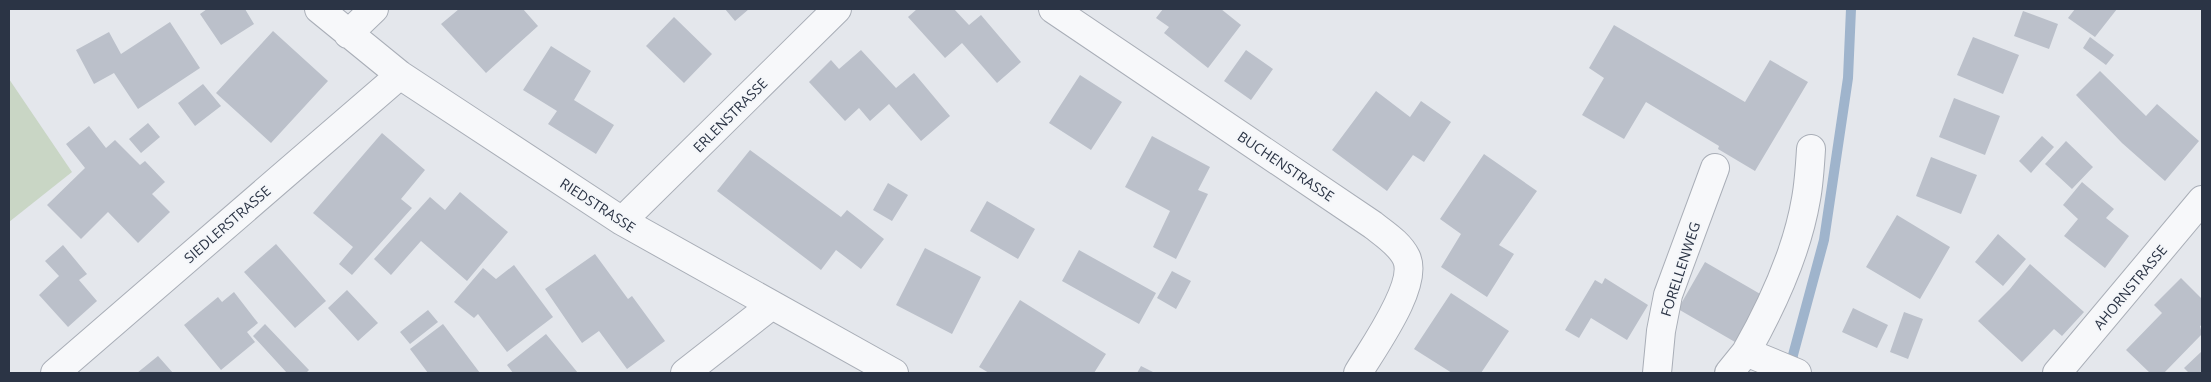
<svg xmlns="http://www.w3.org/2000/svg" width="2211" height="382" viewBox="0 0 2211 382" font-family="'Open Sans',sans-serif">
	<style>
		.green { fill: #c9d6c5 }
		.lines { fill: none; stroke-linecap: round; stroke-linejoin: round }
		.stream { stroke: #9fb4cc; stroke-width: 10 }
		.building { fill: #bbc0ca }
		.minor-casing { stroke: #a9aeb7; stroke-width: 30 }
		.minor { stroke: #f7f8fa; stroke-width: 28 }
		.labels { text-anchor: middle; dominant-baseline: central; stroke-width: 4; stroke-linejoin: round; paint-order: stroke }
		.street-label { font-size: 14px; fill: #2b3445; stroke: #f4f6f9 }
	</style>
	<rect width="100%" height="100%" fill="#e4e7ec"/>
	<path class="green" d="M9 79 72 172 9 222Z"/>
	<g class="lines">
		<path class="stream" d="M1791 370 1793 355 1824 240 1848 78 1851 9"/>
	</g>
	<path class="building" d="M207 9H245L254 24 221 45 200 14Z
		M459 9H523L538 26 486 73 441 24Z
		M725 9H749L735 21Z
		M917 9H954L969 25 981 15 1021 62 997 83 962 43 945 58 908 17Z
		M1163 9H1221L1241 25 1208 68 1164 33 1169 27 1156 18Z
		M2075 9H2117L2095 37 2068 18Z
		M2023 11 2058 24 2049 49 2014 36Z
		M674 17 712 54 684 83 646 46Z
		M170 22 200 68 138 109 114 73 94 84 76 50 109 32 121 54Z
		M1614 25 1745 102 1770 60 1808 82 1755 171 1718 149 1719 146 1646 102 1624 139 1582 115 1604 78 1589 68Z
		M273 31 328 81 271 143 216 93Z
		M1973 37 2019 55 2003 94 1957 75Z
		M2090 37 2114 55 2106 65 2083 48Z
		M551 46 591 71 574 100 614 125 596 154 548 124 557 111 523 90Z
		M861 50 896 88 914 73 950 116 921 141 889 104 870 121 859 108 845 121 809 82 831 60 839 69Z
		M1246 50 1273 69 1251 100 1224 81Z
		M2100 71 2146 116 2157 104 2199 141 2165 181 2122 143 2076 95Z
		M1080 75 1122 102 1091 150 1049 123Z
		M203 84 221 106 195 126 178 103Z
		M1376 91 1410 117 1421 101 1451 122 1424 162 1413 155 1387 191 1332 150Z
		M1954 98 2000 116 1985 155 1939 137Z
		M148 123 160 137 141 153 129 139Z
		M89 126 106 148 115 140 140 165 145 161 165 182 152 194 170 212 138 243 108 212 81 239 47 205 85 168 66 144Z
		M382 133 425 170 401 199 412 208 352 275 339 264 353 247 313 213Z
		M1152 136 1210 167 1198 190 1208 194 1176 259 1153 247 1170 211 1125 187Z
		M2042 136 2054 147 2031 173 2019 161Z
		M2066 141 2093 167 2072 189 2045 164Z
		M750 150 841 217 847 210 884 239 861 269 836 250 821 270 717 191Z
		M1484 154 1537 191 1499 245 1514 254 1487 297 1441 267 1461 234 1440 219Z
		M1931 157 1977 175 1961 214 1916 196Z
		M2082 182 2114 209 2106 218 2129 236 2105 268 2064 236 2078 219 2063 205Z
		M888 183 908 195 892 221 873 210Z
		M460 192 508 232 467 281 421 241 391 275 374 259 430 197 445 210Z
		M987 201 1035 229 1018 259 970 231Z
		M1897 215 1950 247 1920 299 1866 267Z
		M1998 234 2026 259 2003 286 1975 262Z
		M276 244 326 301 295 328 244 272Z
		M63 245 87 274 79 280 97 301 68 327 39 295 59 276 45 261Z
		M925 248 981 277 952 334 896 305Z
		M1079 250 1156 293 1139 324 1062 281Z
		M595 254 628 299 632 296 665 341 627 369 599 331 582 343 545 289Z
		M1705 262 1762 295 1735 342 1678 309Z
		M2030 264 2084 312 2062 336 2054 329 2022 362 1978 321 2010 289Z
		M514 265 553 317 507 352 478 314 474 318 454 302 483 268 496 279Z
		M1172 271 1191 281 1176 309 1157 298Z
		M1605 278 1648 305 1627 340 1591 318 1579 338 1565 330 1595 280 1602 284Z
		M2181 278 2202 299V325L2200 326 2202 334 2164 373H2150L2126 350 2162 313 2154 305Z
		M347 290 378 323 358 341 328 308Z
		M234 292 258 323 247 332 255 342 221 370 184 325 218 297 222 302Z
		M1451 293 1509 331 1481 373H1452L1414 349Z
		M1020 300 1106 354 1094 373H989L979 367Z
		M1853 308 1888 325 1877 348 1842 332Z
		M428 310 438 322 410 344 400 332Z
		M1904 312 1923 319 1908 359 1890 352Z
		M265 324 309 370 306 373H287L253 336Z
		M443 324 480 373H428L410 349Z
		M546 334 578 373H513L507 365Z
		M2202 351V373H2189L2184 368Z
		M158 356 173 373H137Z
		M1141 366 1155 373H1137Z"/>
	<g class="lines">
		<defs>
			<path id="minor" d="M319 9 400 75 622 221 894 373
				M1053 9 1373 225C1384 234 1399 243 1406 257 1420 284 1372 349 1358 373
				M348 34 374 9
				M622 221 837 9
				M1746 352C1772 306 1797 252 1806 199 1809 183 1810 166 1811 149
				M55 373 400 75
				M685 373 772 305
				M1657 373 1661 331 1668 295 1715 168
				M1729 373 1746 352 1797 373
				M2057 373 2202 200"/>
		</defs>
		<use href="#minor" class="minor-casing"/>
		<use href="#minor" class="minor"/>
	</g>
	<g class="labels">
		<g class="street-label">
			<text transform="translate(730 115) rotate(-45)">ERLENSTRASSE</text>
			<text transform="translate(1286 166) rotate(34)">BUCHENSTRASSE</text>
			<text transform="translate(598 205) rotate(33)">RIEDSTRASSE</text>
			<text transform="translate(227 224) rotate(-41)">SIEDLERSTRASSE</text>
			<text transform="translate(1680 269) rotate(-72)">FORELLENWEG</text>
			<text transform="translate(2130 287) rotate(-50)">AHORNSTRASSE</text>
		</g>
	</g>
	<rect width="2211" height="382" fill="none" stroke="#2b3445" stroke-width="20"/>
</svg>
